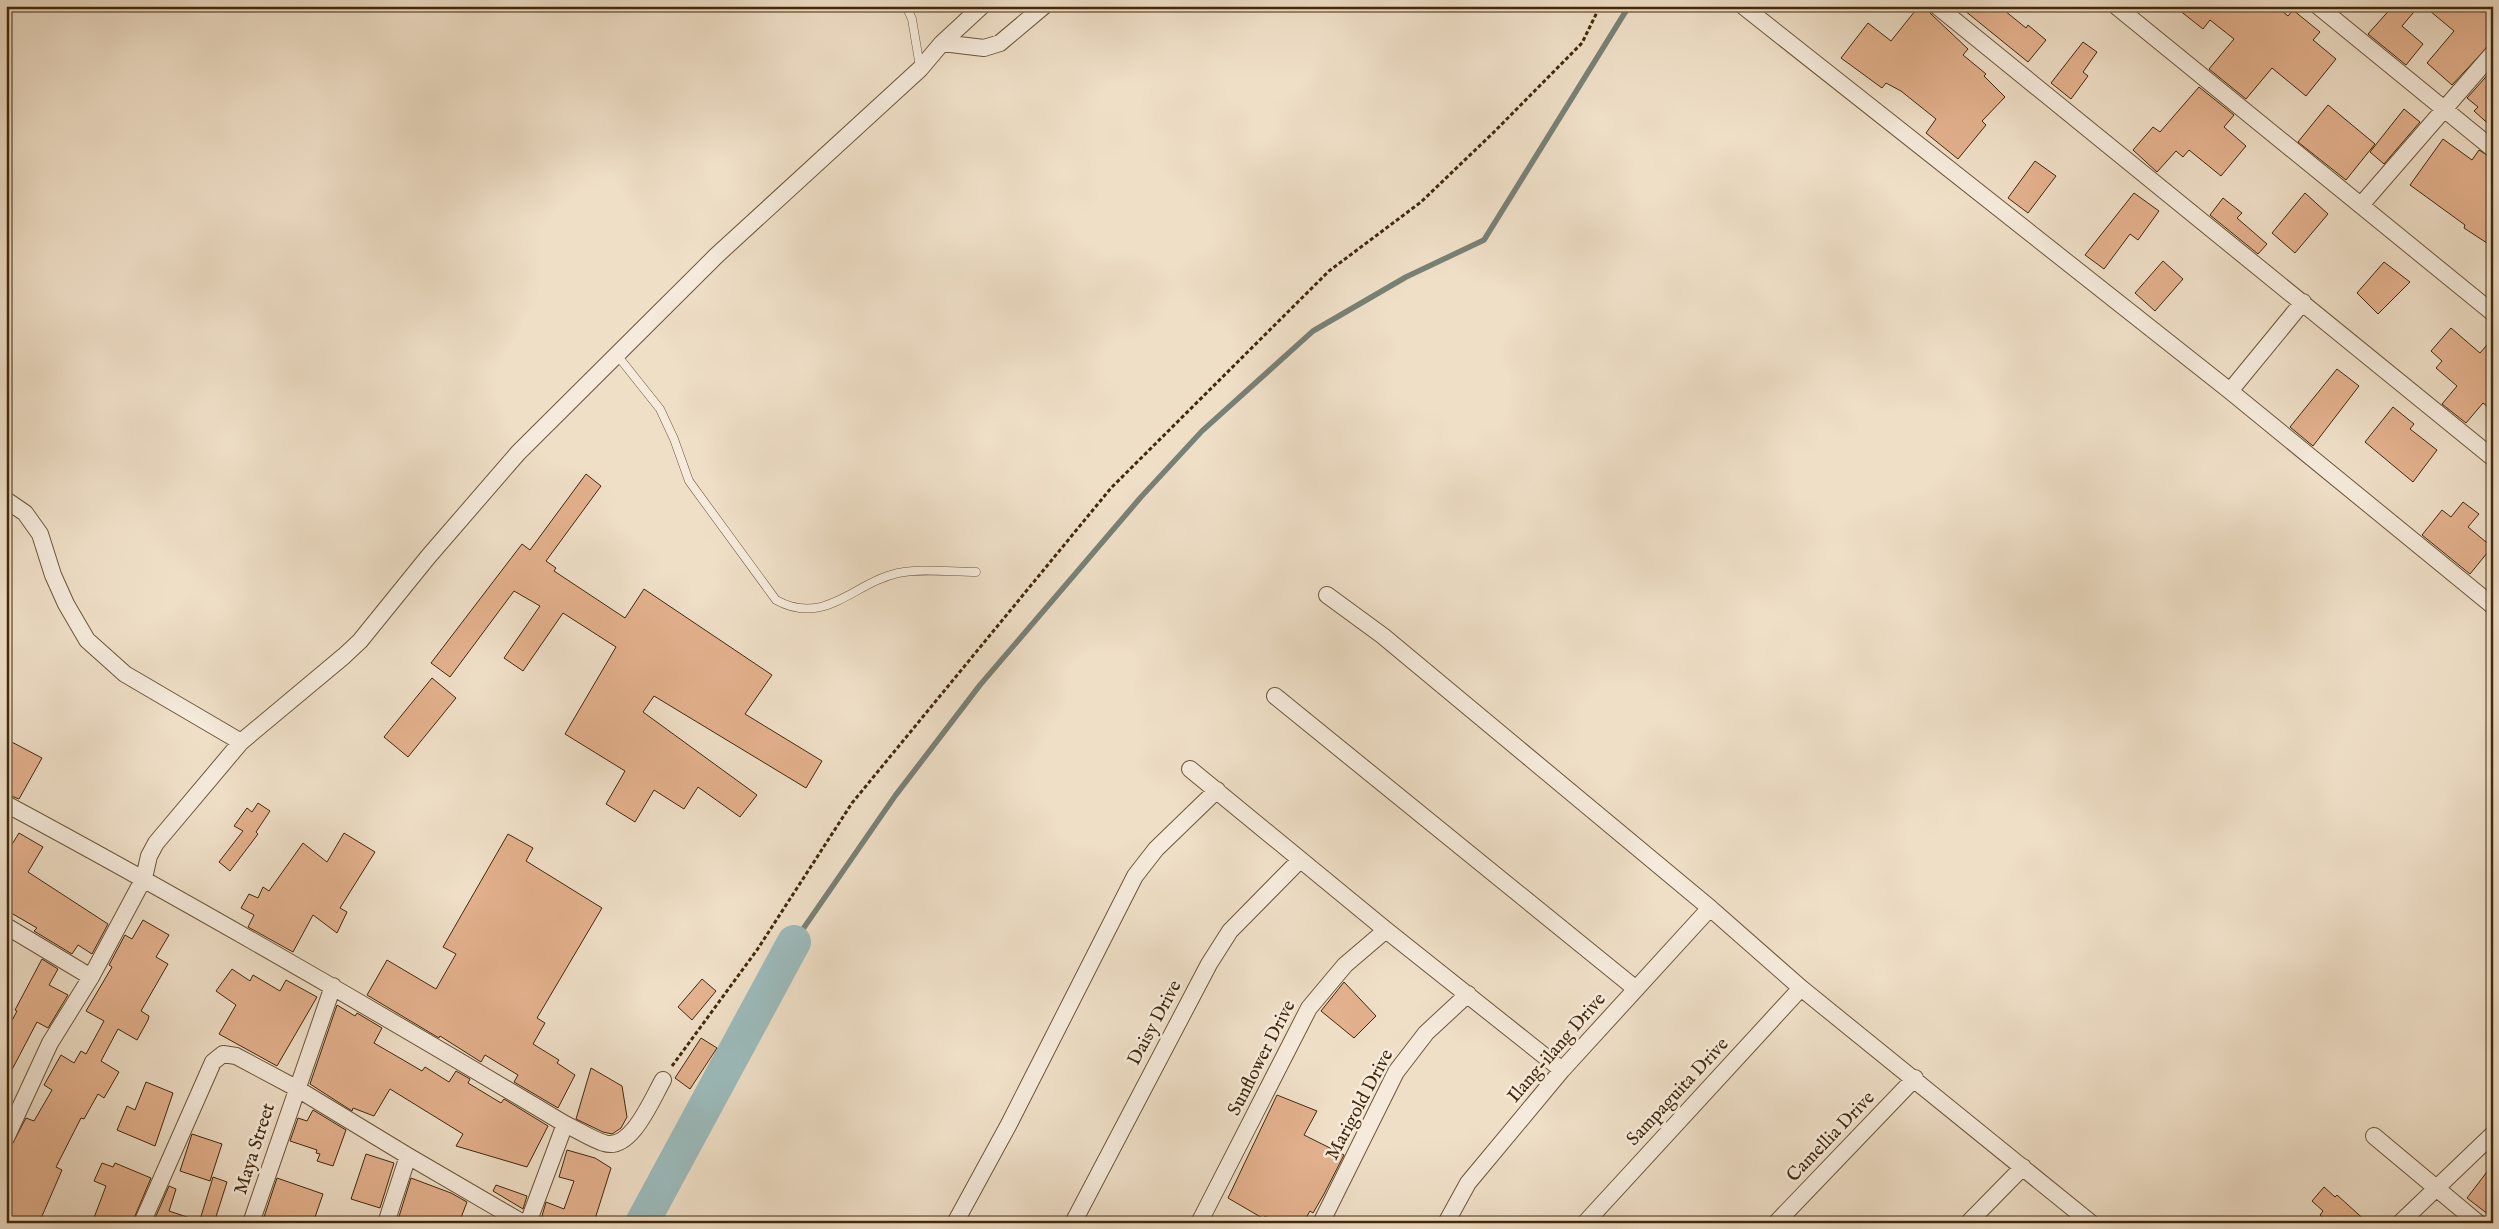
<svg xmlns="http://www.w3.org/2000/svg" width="2499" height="1229" viewBox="0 0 2499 1229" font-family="'IM FELL English',serif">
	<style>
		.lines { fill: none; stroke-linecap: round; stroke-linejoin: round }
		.stream { stroke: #788175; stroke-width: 5.5 }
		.river { stroke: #9cbbbc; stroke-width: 34 }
		.building { fill: #e3b18d; stroke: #42290b }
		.service-casing { stroke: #6d563a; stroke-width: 9 }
		.minor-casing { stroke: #6d563a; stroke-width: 18 }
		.path { stroke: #42290b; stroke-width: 3; stroke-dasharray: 4 2.5; stroke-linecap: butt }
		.service { stroke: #f5eadb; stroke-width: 8 }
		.minor { stroke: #f5eadb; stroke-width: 16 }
		.labels { text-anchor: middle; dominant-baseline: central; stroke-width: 5; stroke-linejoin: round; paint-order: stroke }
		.street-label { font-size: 19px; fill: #42290b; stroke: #f5eadb }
	</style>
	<rect width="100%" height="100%" fill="#efdfc7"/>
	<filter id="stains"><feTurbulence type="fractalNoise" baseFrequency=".004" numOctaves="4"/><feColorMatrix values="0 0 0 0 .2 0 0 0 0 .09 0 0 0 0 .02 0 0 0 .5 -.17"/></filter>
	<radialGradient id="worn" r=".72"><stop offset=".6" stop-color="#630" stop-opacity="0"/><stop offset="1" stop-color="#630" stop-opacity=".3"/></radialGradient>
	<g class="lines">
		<path class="stream" d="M794 942 895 796 980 685 1141 497 1202 431 1313 331 1406 277 1484 240 1629 6"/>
		<path class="river" d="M642 1223 794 942"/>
	</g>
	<path class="building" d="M1919 6H1926L1931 14 1968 49 1963 55 1986 74 1984 76 2005 97 1982 121 1986 125 1958 159 1926 133 1936 119 1901 91 1886 83 1882 88 1841 58 1868 23 1891 41Z
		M1959 6H1999L2026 28 2028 25 2046 40 2028 62Z
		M2174 6H2276L2288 16 2293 10 2320 32 2313 40 2336 59 2306 96 2272 68 2246 99 2209 69 2234 39 2210 20 2203 29Z
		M2393 6H2419L2402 26 2423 44 2406 65 2368 34Z
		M2424 6H2493V41L2452 85 2427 63 2454 31Z
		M2083 42 2097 52 2083 72 2088 76 2071 99 2051 83Z
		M2493 69V128L2474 111 2478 107 2467 98Z
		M2199 87 2234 115 2224 127 2246 146 2221 176 2189 150 2183 157 2176 151 2157 172 2133 150 2153 127 2160 132Z
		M2328 105 2375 144 2346 180 2298 142Z
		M2404 109 2420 122 2384 164 2370 152Z
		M2443 139 2472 160 2479 150 2493 159V247L2464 228 2465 225 2410 185Z
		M2035 161 2056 176 2028 213 2008 198Z
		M2134 193 2159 211 2138 240 2130 234 2104 269 2085 255Z
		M2305 193 2328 214 2295 253 2272 233Z
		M2223 198 2242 213 2237 218 2267 244 2258 254 2210 215Z
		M2163 261 2183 279 2155 311 2135 293Z
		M2384 262 2410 282 2378 314 2357 293Z
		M2451 328 2480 353 2493 338V411L2483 403 2466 423 2442 404 2457 386 2436 368 2442 361 2431 351Z
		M2337 369 2359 386 2313 446 2290 427Z
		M2393 407 2414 424 2410 429 2437 450 2413 482 2365 442Z
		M586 474 601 486 546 561 556 568 554 571 625 618 644 589 772 675 745 714 822 761 806 788 654 696 643 712 757 795 740 817 698 787 684 809 654 790 635 822 606 804 625 771 565 734 616 647 563 613 523 671 504 658 540 606 514 591 450 677 431 663 522 544 530 550Z
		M2463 502 2479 514 2468 527 2492 547 2470 574 2422 535 2442 510 2451 517Z
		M432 678 456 698 408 757 384 737Z
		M6 739 42 758 19 799 6 794Z
		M258 803 270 811 256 832 258 834 230 871 219 862 243 831 234 826 247 808 252 812Z
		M19 833 43 847 28 872 108 924 92 954 78 945 72 954 34 931 37 928 6 910V854Z
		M344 833 375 852 340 908 347 912 337 933 313 915 293 952 248 927 254 915 241 908 249 894 258 898 263 887 269 891 303 843 327 862Z
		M508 834 533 848 526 861 602 908 537 1018 545 1023 533 1044 559 1060 557 1063 575 1075 558 1108 514 1082 518 1075 485 1055 481 1062 440 1036 439 1038 367 995 387 960 436 989 456 954 443 947Z
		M143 920 169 935 156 957 168 964 141 1011 149 1016 148 1020 137 1040 118 1029 101 1061 119 1072 104 1098 98 1094 84 1119 81 1118 56 1167 62 1170 39 1223H6V1157L9 1150 26 1118 34 1121 52 1090 44 1085 61 1055 74 1063 81 1051 86 1054 104 1021 86 1011 112 967 109 965 125 935 132 939Z
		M42 959 58 969 49 985 68 995 48 1028 37 1022 6 1081V1032L17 1011 15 1010Z
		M232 969 250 981 253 975 280 991 286 980 317 997 277 1066 219 1034 236 1005 216 991Z
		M702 979 716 991 692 1020 678 1007Z
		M1344 982 1376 1016 1354 1038 1321 1011Z
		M337 1005 355 1016 357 1013 382 1028 374 1043 422 1071 425 1067 449 1082 456 1071 470 1079 468 1083 501 1103 504 1099 548 1126 527 1167 456 1146 463 1134 390 1089 374 1116 353 1108 352 1111 310 1084Z
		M701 1038 717 1048 690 1089 675 1078Z
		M591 1068 622 1086 627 1117 621 1128 612 1134 603 1132 576 1119Z
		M146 1082 173 1093 155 1146 117 1130 127 1106 135 1110Z
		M1277 1095 1317 1111 1304 1135 1344 1155 1324 1194 1313 1213 1310 1211 1303 1223H1278L1265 1216 1264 1219 1228 1198Z
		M313 1110 346 1130 333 1166 317 1161 320 1154 316 1153 317 1150 290 1141 298 1118 307 1121Z
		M192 1134 222 1144 210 1181 180 1171Z
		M567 1150 595 1158 611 1168 595 1219 598 1220V1223H540L546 1202 564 1209 574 1181 559 1177Z
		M366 1154 394 1163 380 1208 351 1199Z
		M102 1163 113 1167 115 1163 151 1178 132 1223H92L106 1186 94 1181Z
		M2493 1164V1218L2467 1198Z
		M213 1177 227 1182 214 1223H199Z
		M277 1178 323 1194 313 1223H262Z
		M411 1178 451 1193 467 1202 459 1223H397Z
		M496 1185 527 1196 523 1209 493 1191Z
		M169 1186 176 1189 169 1211 196 1220 195 1223H153Z
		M2324 1187 2335 1197 2337 1195 2368 1223H2329L2320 1215 2323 1211 2312 1201Z"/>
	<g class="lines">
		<defs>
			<path id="service" d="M906 6 912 19 920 67
				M617 355 660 409 674 439 689 481 776 600C825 627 853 583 898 573 923 568 951 572 976 572"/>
			<path id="minor" d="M1743 6 2230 391 2493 606
				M1937 6 2493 458
				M2116 6 2493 313
				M2318 6 2493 149
				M942 43 984 48 1000 43 1044 6
				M2361 205 2493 53
				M2230 391 2303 302
				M6 500 25 513 40 534 53 575 66 604 87 640 125 674 241 742
				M1327 595 1383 636 1710 908 1801 988 2091 1223
				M1275 696 1636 989
				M1190 769 1386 930 1562 1070
				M6 804C196 906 381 1014 565 1124 578 1130 591 1139 604 1143 631 1152 652 1099 663 1080
				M6 926 91 977
				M2374 1136 2478 1223
				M6 1138 50 1043 91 977 144 878 149 856 156 843 241 742 344 656 360 641 428 557 518 453 716 256 920 69 942 43 982 6
				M142 1223 213 1062 223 1054 236 1056 296 1088 408 1156 523 1223
				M251 1223 333 986
				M386 1223 408 1156
				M528 1223 565 1124
				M955 1223 1009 1124 1135 876 1156 849 1217 790
				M1073 1223 1209 964 1230 931 1300 860
				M1199 1223 1309 1008 1345 965 1386 930
				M1321 1223 1396 1072 1426 1033 1468 994
				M1446 1223 1468 1183 1562 1070 1710 908
				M1585 1223 1801 988
				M1776 1223 1915 1078
				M1968 1223 2023 1167
				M2400 1223 2493 1134"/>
		</defs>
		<use href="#service" class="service-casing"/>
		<use href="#minor" class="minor-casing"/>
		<path class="path" d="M672 1066 757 950 852 803 1111 488 1329 271 1421 202 1493 133 1582 43 1600 6"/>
		<use href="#service" class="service"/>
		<use href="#minor" class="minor"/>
	</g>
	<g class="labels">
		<g class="street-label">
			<text transform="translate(1155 1023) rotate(-62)">Daisy Drive</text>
			<text transform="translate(1557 1048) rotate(-49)">Ilang-ilang Drive</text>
			<text transform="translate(1262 1058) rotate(-63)">Sunflower Drive</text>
			<text transform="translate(1678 1092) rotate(-47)">Sampaguita Drive</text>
			<text transform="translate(1360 1105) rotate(-62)">Marigold Drive</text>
			<text transform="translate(1831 1137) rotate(-46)">Camellia Drive</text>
			<text transform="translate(255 1149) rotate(-72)">Maya Street</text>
		</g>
	</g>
	<rect width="2499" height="1229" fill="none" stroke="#efdfc7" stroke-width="25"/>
	<rect x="8" y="8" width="2484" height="1214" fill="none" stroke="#42290b" stroke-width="2.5"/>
	<rect x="12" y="12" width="2474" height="1204" fill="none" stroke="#42290b"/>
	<rect width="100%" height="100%" filter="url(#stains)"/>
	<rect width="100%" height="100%" fill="url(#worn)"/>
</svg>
